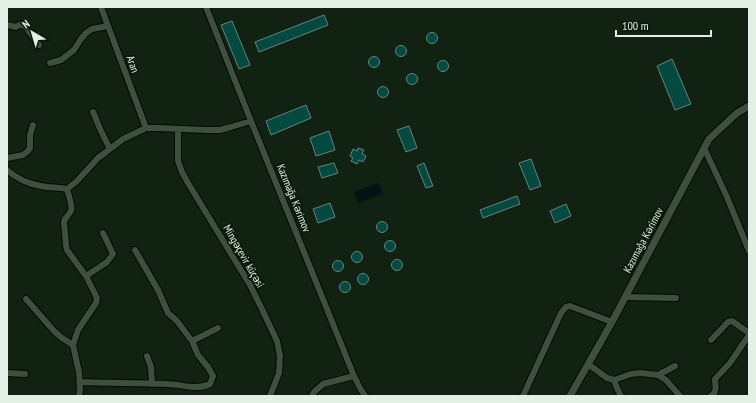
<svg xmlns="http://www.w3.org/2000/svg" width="756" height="403" viewBox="0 0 756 403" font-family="'PT Sans Narrow',sans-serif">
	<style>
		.water { fill: #021215 }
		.building { fill: #054a40; stroke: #64847d }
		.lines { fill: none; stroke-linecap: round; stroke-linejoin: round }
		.minor-casing { stroke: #000b01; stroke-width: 8 }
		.tertiary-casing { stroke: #000b01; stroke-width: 9 }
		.minor { stroke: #3d503e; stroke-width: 6 }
		.tertiary { stroke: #3d503e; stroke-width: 7 }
		.labels { text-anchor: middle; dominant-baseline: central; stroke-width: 3.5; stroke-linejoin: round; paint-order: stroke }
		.street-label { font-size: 11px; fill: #e4f0e5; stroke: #081909 }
	</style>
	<rect width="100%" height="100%" fill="#112212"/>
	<path class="water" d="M379 183 383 194 358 203 354 192Z"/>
	<path class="building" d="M324 15 328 25 259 52 255 42Z
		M232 21 250 65 239 69 221 25Z
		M426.5 38a5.5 5.5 0 1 1 11 0a5.5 5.5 0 1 1-11 0Z
		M395.5 51a5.5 5.5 0 1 1 11 0a5.5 5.5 0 1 1-11 0Z
		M368.5 62a5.5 5.5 0 1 1 11 0a5.5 5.5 0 1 1-11 0Z
		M672 59 691 104 675 110 657 66Z
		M437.5 66a5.5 5.5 0 1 1 11 0a5.5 5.5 0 1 1-11 0Z
		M406.5 79a5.5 5.5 0 1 1 11 0a5.5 5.5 0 1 1-11 0Z
		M377.5 92a5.5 5.5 0 1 1 11 0a5.5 5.5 0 1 1-11 0Z
		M306 105 311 118 271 135 266 121Z
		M409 126 417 148 406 152 397 130Z
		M329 131 335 150 316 156 310 138Z
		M358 148 364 150 362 154 366 156 363 162 359 160 357 164 351 161 353 158 350 156 353 149 357 151Z
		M531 159 541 186 530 190 519 163Z
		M334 163 338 173 322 178 318 167Z
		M424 163 433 186 426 188 417 166Z
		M517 196 520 204 483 218 480 210Z
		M330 203 335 217 318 223 313 209Z
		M566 204 571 216 555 223 550 211Z
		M376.5 227a5.5 5.5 0 1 1 11 0a5.5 5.5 0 1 1-11 0Z
		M384.5 246a5.5 5.5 0 1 1 11 0a5.5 5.5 0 1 1-11 0Z
		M351.5 257a5.5 5.5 0 1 1 11 0a5.5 5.5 0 1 1-11 0Z
		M391.5 265a5.5 5.5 0 1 1 11 0a5.5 5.5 0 1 1-11 0Z
		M332.5 266a5.5 5.5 0 1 1 11 0a5.5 5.5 0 1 1-11 0Z
		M357.5 279a5.5 5.5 0 1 1 11 0a5.5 5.5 0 1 1-11 0Z
		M339.5 287a5.5 5.5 0 1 1 11 0a5.5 5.5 0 1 1-11 0Z"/>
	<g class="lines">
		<defs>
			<path id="minor" d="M101 7 146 128
				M206 7 251 121 354 376 360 388 365 396
				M7 25 16 27 21 24 25 26 39 45
				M50 63 61 60 74 50 81 39 86 33 92 29 108 26
				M93 112 101 131 110 149
				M178 129V161L182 172 188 183 250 285 261 307 277 341 280 356 279 373 270 396
				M705 150 727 197 749 251
				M7 158 23 155 28 151 30 148V135L33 125
				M7 170C16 178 29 184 41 186 49 188 58 187 67 189L77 181 98 158 123 139 146 128H158L206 130H220L231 127 251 121
				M67 189C68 194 73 206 71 211 69 215 65 217 64 222L66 245 67 250 86 276 97 298 96 303 78 330 73 345 79 372 80 390 79 396
				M86 276 107 262 113 254 103 233
				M625 297 676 298
				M26 299 54 331 62 338 73 345
				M711 340 728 322 732 321 749 333
				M192 341 218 328
				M147 356 151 367 152 384
				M588 364 607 378 614 380 631 374 641 373 658 375 666 380 680 396
				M7 373 25 374
				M658 375 675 366
				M614 380 617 388 621 396
				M80 382C109 383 138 383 167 384 182 384 197 391 210 384L213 376 208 367 198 355 192 341 177 321 168 313 158 290 135 250
				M312 396 314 392 323 384 354 376
				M523 396 561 313 566 307 570 306 612 322
				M711 396C718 391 715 386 715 379L730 363 749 335"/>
			<path id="tertiary" d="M570 396 612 322 709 139 737 113 749 106"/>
		</defs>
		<use href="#minor" class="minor-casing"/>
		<use href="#tertiary" class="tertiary-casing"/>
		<use href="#minor" class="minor"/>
		<use href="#tertiary" class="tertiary"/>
	</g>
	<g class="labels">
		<g class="street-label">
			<text transform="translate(133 64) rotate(70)">Aran</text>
			<text transform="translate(294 198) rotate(68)">Kazımağa Kərimov</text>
			<text transform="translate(643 240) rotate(-62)">Kazımağa Kərimov</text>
			<text transform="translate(244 256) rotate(60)">Mingəçevir küçəsi</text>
		</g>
	</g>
	<rect width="756" height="403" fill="none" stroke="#e4f0e5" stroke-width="16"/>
	<g transform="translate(32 32) rotate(322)" stroke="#081909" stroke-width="3" paint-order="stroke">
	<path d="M0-3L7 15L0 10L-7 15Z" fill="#e4f0e5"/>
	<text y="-6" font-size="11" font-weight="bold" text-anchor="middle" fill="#e4f0e5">N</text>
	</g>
	<path d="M616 30v6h95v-6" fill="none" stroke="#e4f0e5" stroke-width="2"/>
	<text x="622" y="30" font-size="12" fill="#e4f0e5" stroke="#081909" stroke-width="3" paint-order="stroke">100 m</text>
</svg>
